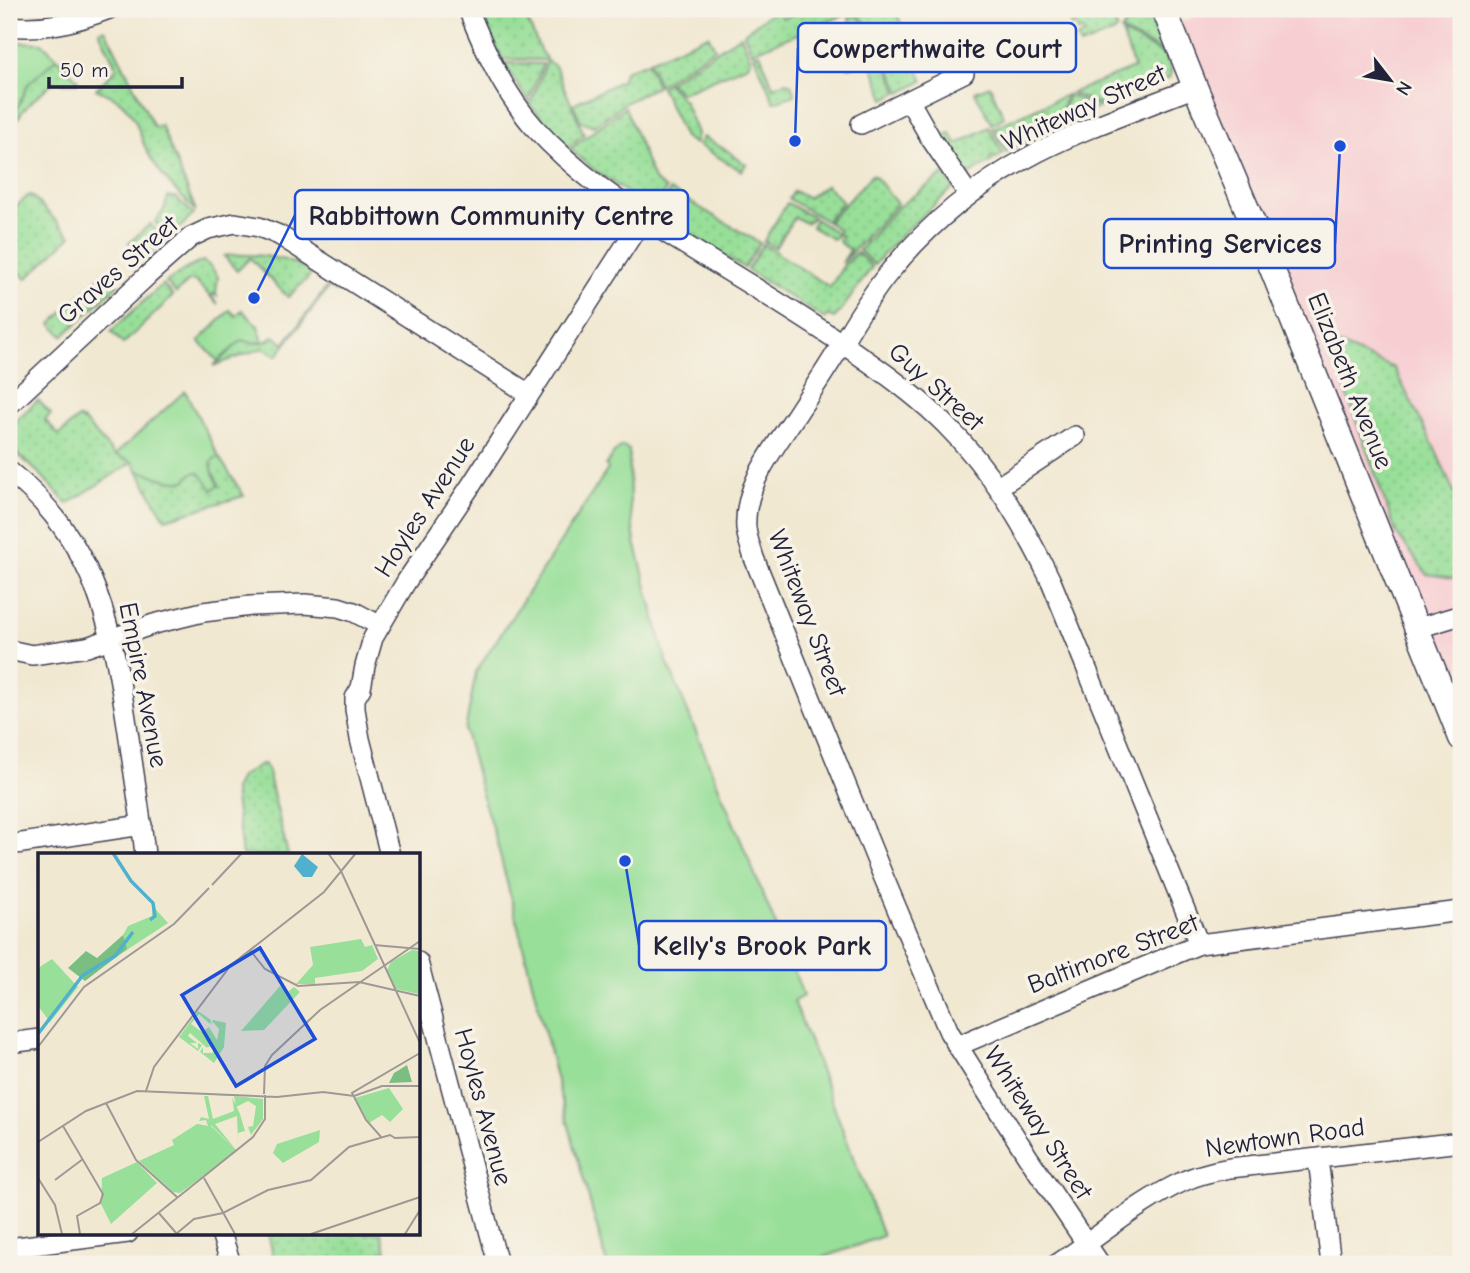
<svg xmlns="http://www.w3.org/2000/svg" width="1470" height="1273" viewBox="0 0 1470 1273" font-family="'Comic Neue',sans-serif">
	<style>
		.built { fill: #f7cfd3 }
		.grass { fill: url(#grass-dots); stroke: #5d806a; stroke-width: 2 }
		.green { fill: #98df99; stroke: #5d806a; stroke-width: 2 }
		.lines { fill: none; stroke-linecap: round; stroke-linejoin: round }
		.minor-casing { stroke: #414052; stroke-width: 22 }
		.major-casing { stroke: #414052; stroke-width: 27 }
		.minor { stroke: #fff; stroke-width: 19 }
		.major { stroke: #fff; stroke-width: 24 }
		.labels { text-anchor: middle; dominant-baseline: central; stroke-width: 7; stroke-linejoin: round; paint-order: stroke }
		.street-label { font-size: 26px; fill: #22223b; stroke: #f7f3e8 }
		.inset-river { fill: none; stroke: #50b1cf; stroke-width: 3.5 }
		.inset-road { fill: none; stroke: #9e9995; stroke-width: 2 }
		.view { fill: #1d4ed8; fill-opacity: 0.15; stroke: #1d4ed8; stroke-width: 3.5 }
		.inset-edge { fill: none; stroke: #22223b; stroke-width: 3.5 }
		.leader { fill: none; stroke: #1d4ed8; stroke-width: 2.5 }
		.callout-dot { fill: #1d4ed8; stroke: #f7f3e8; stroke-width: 2.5 }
		.callout { fill: #f7f3e8; stroke: #1d4ed8; stroke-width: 2.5 }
		.callout-label { font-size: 28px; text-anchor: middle; font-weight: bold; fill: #22223b }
	</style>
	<defs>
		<pattern id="grass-dots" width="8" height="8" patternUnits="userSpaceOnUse" patternTransform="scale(1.75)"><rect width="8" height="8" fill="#98df99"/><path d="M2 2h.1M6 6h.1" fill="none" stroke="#83bf85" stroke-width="1.8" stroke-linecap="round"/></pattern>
	</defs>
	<rect width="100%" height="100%" fill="#f7f3e8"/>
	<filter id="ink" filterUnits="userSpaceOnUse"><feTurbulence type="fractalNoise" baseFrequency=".0143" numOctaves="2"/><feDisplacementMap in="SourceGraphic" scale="14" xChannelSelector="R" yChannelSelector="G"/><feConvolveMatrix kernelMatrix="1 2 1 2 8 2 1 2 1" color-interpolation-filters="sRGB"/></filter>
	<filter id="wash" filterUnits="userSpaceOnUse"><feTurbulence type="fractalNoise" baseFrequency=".00686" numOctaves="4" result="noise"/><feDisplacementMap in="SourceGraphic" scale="28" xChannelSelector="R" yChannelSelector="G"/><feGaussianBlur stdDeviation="1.57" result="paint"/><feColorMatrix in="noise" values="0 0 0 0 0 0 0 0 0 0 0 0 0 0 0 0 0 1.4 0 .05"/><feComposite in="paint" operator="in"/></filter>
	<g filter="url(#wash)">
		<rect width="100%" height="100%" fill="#f1e8d1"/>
		<path class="built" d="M1215 9H1461V738L1172 26Z"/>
		<path class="grass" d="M480 9H517L519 15 527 19 541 52 546 58 545 60 502 59Z
			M776 9H778L782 18 809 9H853L855 11 752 52 744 33Z
			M856 9H861L863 12 871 9H895L914 56 891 37H875Z
			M1066 9H1109L1117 28 1115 32 1080 46 1077 38 1085 34 1083 30 1078 31 1076 25 1072 26Z
			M1139 9H1146L1164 52 1121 31Z
			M857 15 879 46 898 92 885 99 870 60 849 68 847 61 849 60 848 57 861 52 849 18Z
			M105 29 154 127 161 125 196 211C177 193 161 176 148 153 139 137 138 118 124 105 116 96 106 94 96 89L117 68 99 31Z
			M1122 33 1165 55C1168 63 1174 71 1169 78L1103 106 1071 93 1134 68Z
			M708 35 715 48 659 85 649 61Z
			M741 35 751 60 748 65 681 93 669 82Z
			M877 39 890 40 915 60 923 81 901 93Z
			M50 51 78 80 77 83H52C32 102 11 114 12 144L9 147V111L20 83Z
			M760 53 773 87 787 82 791 84 795 95 774 102 754 55Z
			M547 61 555 66 584 134 568 147 530 105Z
			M647 62 657 86 625 103 594 126 581 121 573 104 621 81 625 71Z
			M504 63 543 64 528 102Z
			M667 83 679 95 681 99H683L697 133 695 144 684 137 661 87Z
			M990 86 1004 117 992 124 975 92Z
			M1066 95 1057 125 1006 152 993 128Z
			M1068 95 1100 107 1059 124Z
			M625 107 654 180 666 189 662 196 655 212 593 169 570 149Z
			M989 127 1003 154 995 159 993 156 990 158 992 161 967 176 939 137 950 133 957 144Z
			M703 137 733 154 734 157 746 164 742 171 698 145Z
			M944 174 953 188 901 235 874 265 859 250 898 207Z
			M872 175 876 177 897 204 842 263 850 250 840 243 839 240 842 236 839 234 833 239 812 227 815 219 837 233 839 230 828 222Z
			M826 185 843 202 826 221 789 199 794 191 808 198Z
			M670 190 760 243 744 268 659 215Z
			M31 195 71 236 26 279 9 261V213L28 196Z
			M168 197H175L194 214 170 237 155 222 164 210Z
			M787 203 813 217 810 221 806 223 795 217 775 248 764 241Z
			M150 224 166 240 145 260 129 243Z
			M763 244 830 287 844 265 857 252 872 267 840 312 834 318 828 315 825 319 747 270Z
			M232 255C260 254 288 257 312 272L308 278 288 297 250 258 237 271 224 256Z
			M203 261 211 267 218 277 216 292 217 296 213 294 211 296 218 304 195 281H189L176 293 166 282 186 269Z
			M106 271 118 285 63 336 51 324Z
			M163 284 173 296 123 344 111 331Z
			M329 284 338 290 336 292 329 287 277 356 263 348 213 366 242 340C253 343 265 345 274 336L284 344Z
			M1328 340 1394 368 1436 451 1459 504H1461V579L1427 574 1396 533Z
			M38 400 51 414 45 420 59 435 78 418 82 421 83 420 115 455 133 462 67 504 41 475 9 447V427Z
			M215 457H219L244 496 165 519 138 471 150 473 168 481 195 471 219 485 213 473 211 463Z
			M261 764H265L268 772 288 855H242L234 790 240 777Z
			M268 1233H381L390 1264H275Z"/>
		<path class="green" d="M9 42 42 43 57 58 28 84 9 127Z
			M230 310 236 316 242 310 258 326 263 342 252 343 242 340 218 361 199 341Z
			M185 391 219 457 215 458 211 463 213 473 219 485 212 490 200 473 195 472 191 474 185 481C168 483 154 474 138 471L133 462 115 455Z
			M622 446 629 450 630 506 635 542 665 657 791 962 803 996 794 1001 883 1236 806 1264H607L561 1097 497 843 484 802 465 731 476 672 608 469 606 465 614 453Z"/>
	</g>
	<g filter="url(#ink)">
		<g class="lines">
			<defs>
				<path id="minor" d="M468 9C485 51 504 93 535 128 575 172 622 204 671 236 735 276 801 314 863 358 892 378 920 399 945 424 991 470 1023 523 1051 581L1199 944
					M9 26C44 30 76 22 109 9
					M909 100 931 139 969 195
					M861 124 964 73
					M9 405 148 275 191 237 208 229 235 223 259 227 279 235 529 394
					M9 471C98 542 113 631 129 738 134 777 141 815 145 855
					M998 487 1075 436
					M1418 628 1461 615
					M9 650 32 655 87 647 154 624 203 612 251 606 305 604 338 607 354 612 379 625
					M9 845 142 825
					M390 855 360 739 355 709V698L361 688 365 666 373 638 406 582 472 484 643 218
					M418 962 498 1264
					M9 1043 40 1039
					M957 1046 1199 944 1461 911
					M1318 1159 1331 1264
					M221 1233 231 1264
					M9 1248 128 1233
					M1057 1264C1099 1237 1138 1202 1184 1181 1199 1174 1214 1171 1230 1168L1461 1142
					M1100 1264 1028 1157 949 1032 881 871 754 558C751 548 747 538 746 528 743 483 778 444 800 409 812 391 824 373 835 355 851 328 867 300 887 275 928 224 980 182 1038 152 1089 126 1143 108 1195 87"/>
				<path id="major" d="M1164 9 1195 87 1264 249 1461 738"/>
			</defs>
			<use href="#minor" class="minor-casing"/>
			<use href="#major" class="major-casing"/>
			<use href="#minor" class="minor"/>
			<use href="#major" class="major"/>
		</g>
	</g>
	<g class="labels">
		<g class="street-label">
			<text transform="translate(1084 108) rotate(-24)">Whiteway Street</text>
			<text transform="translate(118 270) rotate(-41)">Graves Street</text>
			<text transform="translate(1350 381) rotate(68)">Elizabeth Avenue</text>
			<text transform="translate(936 387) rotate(42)">Guy Street</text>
			<text transform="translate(425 507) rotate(-57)">Hoyles Avenue</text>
			<text transform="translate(807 613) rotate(69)">Whiteway Street</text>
			<text transform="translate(143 685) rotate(79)">Empire Avenue</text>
			<text transform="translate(1113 954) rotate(-21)">Baltimore Street</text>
			<text transform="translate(483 1107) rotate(75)">Hoyles Avenue</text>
			<text transform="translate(1038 1123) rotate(57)">Whiteway Street</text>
			<text transform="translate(1285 1138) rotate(-8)">Newtown Road</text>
		</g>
	</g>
	<g transform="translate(38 853)">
		<rect width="382" height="382" fill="#f1e8d1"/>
		<path d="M114 52 130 70 75 106 88 96 85 82 90 73 114 63ZM14 106 40 134 12 169 0 153V115ZM160 158 173 167 172 171 161 161 153 171 164 179 171 174 179 187 181 176 175 169 172 173 175 167 188 170 186 194 176 210 162 199 165 194V200H174L178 195 170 194 174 188 169 195 152 180 150 183 159 190H152L160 196V190L164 192 160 198 141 184ZM176 242H193L202 261 207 278 200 280V289L199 263 177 271 199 298 174 273 168 276 159 271 170 273 168 267 161 268 163 264 171 266 166 243H170L175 266 196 258 194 243ZM196 243 225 246V266L213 282 210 274 215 273 218 253 210 248 198 254Z" fill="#98df99"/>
		<path d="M85 82 89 96 47 128 30 115 48 98 59 105ZM369 212 374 229 351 230 356 220Z" fill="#7abe81"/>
		<path d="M374 97 381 98V141L358 136 349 117 353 109Z" fill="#98df99"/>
		<path d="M323 86 327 94 334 92 340 106 324 118 277 125V131H258L275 112 272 94ZM242 133 250 139 256 134 262 139 226 177 203 178ZM351 235 365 256 352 269 344 262 331 270 317 245ZM159 271 174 274 199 298 142 340 135 339 101 308 136 292 134 287ZM282 277 281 289 245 310 235 300 239 291ZM99 309 119 330 73 371 63 351 64 325Z" fill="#98df99"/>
		<path d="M264 1 280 14 274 24H265L256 13Z" fill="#50b1cf"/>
		<path class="inset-river" d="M75 0 93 28 115 50 117 63 112 67M0 181 45 122 77 103 95 79"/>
		<path class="inset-road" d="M290 0 303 18M303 18 382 190M174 32 204 0M336 92 382 96M212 97 227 116 260 133 321 129 382 143M0 194 46 134 136 71 171 35M108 238 116 214 193 112 286 39 318 0M226 241 227 213 234 202 282 157 382 88M68 250 98 307 139 344M25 273 65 341 62 350 39 363 42 381M344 285 328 267 314 240 382 200M356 285 382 284M0 289 48 258 99 238 239 244 285 239 316 243 344 233H382M0 325 17 352 24 381M166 325 197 381M17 327 45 306M120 359 139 381M94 381 215 284 227 266V242M138 381 156 366 185 360 230 337 273 327 311 294 352 282 357 285M273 381 382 344M367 381 382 357"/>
		<path class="view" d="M222 95 277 186 198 233 144 142Z"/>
		<rect width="382" height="382" class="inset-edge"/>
	</g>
	<path class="leader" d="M795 141L798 48M254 298L295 215M1340 146L1335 244M625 861L639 945"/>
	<g class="callout-dot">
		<circle cx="795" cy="141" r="7"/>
		<circle cx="254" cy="298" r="7"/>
		<circle cx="1340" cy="146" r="7"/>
		<circle cx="625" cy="861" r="7"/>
	</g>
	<g class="callout">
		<rect x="798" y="23" width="278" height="49" rx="7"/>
		<rect x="295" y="190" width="393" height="49" rx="7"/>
		<rect x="1104" y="219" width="231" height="49" rx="7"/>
		<rect x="639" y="921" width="247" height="49" rx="7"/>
	</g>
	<g class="callout-label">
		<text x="937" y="58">Cowperthwaite Court</text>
		<text x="491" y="225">Rabbittown Community Centre</text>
		<text x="1220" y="253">Printing Services</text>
		<text x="762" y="955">Kelly's Brook Park</text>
	</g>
	<rect width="1470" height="1273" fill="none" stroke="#f7f3e8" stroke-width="35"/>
	<g transform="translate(1390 80) rotate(121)" stroke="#f7f3e8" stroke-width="5" paint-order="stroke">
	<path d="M0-5L12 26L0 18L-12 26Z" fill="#22223b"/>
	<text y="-10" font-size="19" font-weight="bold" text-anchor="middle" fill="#22223b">N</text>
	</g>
	<path d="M49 77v10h133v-10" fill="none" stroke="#22223b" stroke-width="3.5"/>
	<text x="60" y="77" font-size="21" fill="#22223b" stroke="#f7f3e8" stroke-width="5" paint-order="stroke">50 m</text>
</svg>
